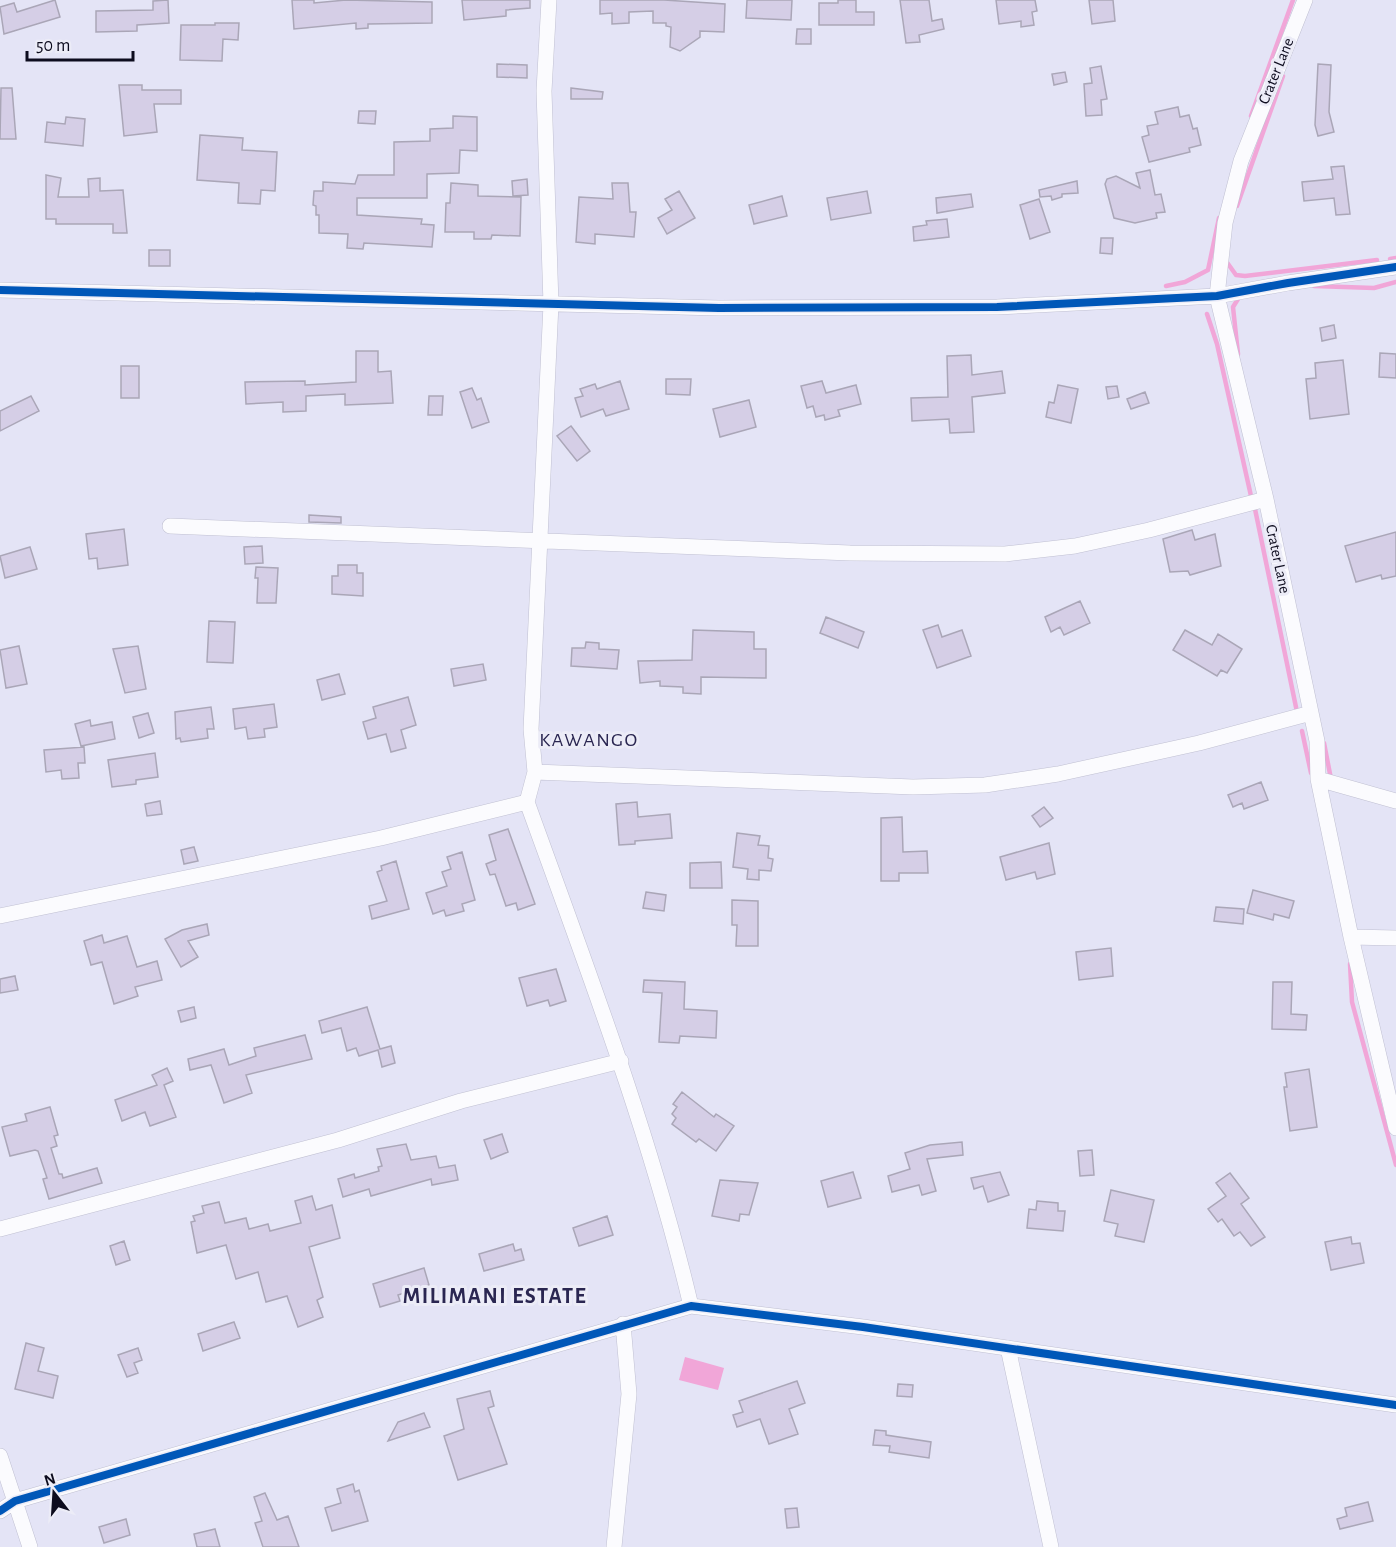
<svg xmlns="http://www.w3.org/2000/svg" width="1396" height="1547" viewBox="0 0 1396 1547" font-family="'Alegreya Sans',sans-serif">
	<style>
		.water { fill: #f1a6d8 }
		.lines { fill: none; stroke-linecap: round; stroke-linejoin: round }
		.stream { stroke: #f1a6d8; stroke-width: 4.5 }
		.building { fill: #d5cee6; stroke: #aaa6b7; stroke-width: 1.5 }
		.minor-casing { stroke: #c0c0d2; stroke-width: 16 }
		.minor { stroke: #fbfbfe; stroke-width: 15 }
		.cycleway-casing { stroke: #ececf7; stroke-width: 11 }
		.cycleway { stroke: #0057b8; stroke-width: 8 }
		.labels { text-anchor: middle; dominant-baseline: central; stroke-width: 6; stroke-linejoin: round; paint-order: stroke }
		.street-label { font-size: 16px; fill: #0d0c1e; stroke: #ececf7 }
		.quarter-label { font-size: 20px; letter-spacing: 1.5px; fill: #2a2651; stroke: #ececf7 }
		.district-label { font-size: 22px; font-weight: bold; letter-spacing: 1.5px; fill: #2a2651; stroke: #ececf7 }
	</style>
	<rect width="100%" height="100%" fill="#e4e4f6"/>
	<path class="water" d="M685 1357 724 1368 718 1390 679 1380Z"/>
	<g class="lines">
		<path class="stream" d="M1251 116 1293 0
			M1237 206 1283 76
			M1390 259 1396 258
			M1226 261 1236 275 1245 276 1377 260
			M1166 286 1185 282 1208 270 1219 218
			M1314 286 1374 288 1396 282
			M1238 299 1233 307 1238 354
			M1207 314 1217 344 1251 496
			M1255 509 1297 712
			M1302 731 1311 773
			M1324 743 1331 779
			M1350 964 1352 1002 1396 1165"/>
	</g>
	<path class="building" d="M55 0 60 17 4 34 0 7 14 3 17 12Z
		M168 0 169 23 137 25V31L96 32V11L153 10V1Z
		M292 0H314V3L346 0 432 2V23L368 24V28L356 29V23L294 29Z
		M462 0H530V8L506 10V16L464 20Z
		M600 0H664L725 4 724 32 700 31V37L680 51 670 47 671 27 666 26V23H653V11L629 12V23L612 24V13L600 14Z
		M747 0H792L791 20 746 18Z
		M838 0H856V12H874V25H819V3H838Z
		M900 0H929L932 21 942 19 944 29 919 35 920 42 906 43Z
		M996 0H1035L1037 11 1032 12 1034 25 1021 27V21L999 24Z
		M1089 0H1113L1115 21 1092 24Z
		M215 23H239L238 40 223 39 222 61 180 60 181 25H215Z
		M797 29H811V44H796Z
		M497 64 527 65V78L497 77Z
		M1318 64 1331 65 1329 112 1334 132 1318 136 1315 125Z
		M1101 66 1107 99 1101 100 1102 115 1086 116 1084 84 1092 83 1090 68Z
		M1065 72 1067 82 1054 85 1052 74Z
		M119 85H142V90H181V104H154L157 132 124 136Z
		M1 88H12L16 139H0Z
		M571 88 603 92 602 99H571Z
		M1178 107 1180 117 1189 115 1193 129 1197 128 1201 145 1189 148 1190 152 1149 162 1142 137 1149 135 1147 126 1158 124 1155 112Z
		M359 111H376L375 124 358 123Z
		M453 116 477 117V151L460 150 459 173 427 174V198H357V215L422 219 421 224 434 225 432 247 364 243 363 249 347 248 348 234 319 233V215H316V206L313 205 314 191H323V182L355 184 358 175H394V142L430 141V129L453 128Z
		M66 117 85 119 83 146 45 142 47 122 65 124Z
		M200 135 243 138 242 150 277 152 275 191 261 190 260 204 238 203 239 183 197 180Z
		M1344 166 1350 214 1336 215 1334 198 1304 201 1302 182 1333 179 1331 167Z
		M1150 170 1155 195 1161 194 1165 212 1156 213 1157 218 1135 223 1114 218 1105 184 1107 179 1116 176 1140 188 1136 173Z
		M46 175 61 178 58 197H89L88 179 100 178V191L123 190 127 233H113V224H56V219H46Z
		M527 179 528 195 513 196 512 181Z
		M1077 181 1078 193 1062 194V197L1052 200 1051 196 1040 197 1039 190Z
		M451 183 478 185V196L521 197 520 236 492 235 491 239H474V232H445L446 203H450Z
		M612 183H628L630 212H636L634 237 595 234V244L576 242 579 197 613 199Z
		M679 191 695 218 667 234 658 218 672 210 665 199Z
		M867 191 871 213 831 220 827 198Z
		M971 194 973 207 937 213 936 198Z
		M782 196 787 216 754 224 749 205Z
		M1039 199 1050 232 1030 239 1020 205Z
		M947 219 949 237 914 241 913 227 927 225 926 221Z
		M1101 238H1113L1112 254 1100 253Z
		M149 250H170V266H149Z
		M1334 325 1336 338 1322 341 1320 328Z
		M356 351H378V372L391 371 393 403 345 405V394L306 396V411L283 412V402L246 404 245 382 305 381V385L356 382Z
		M1380 353 1396 354V378L1379 377Z
		M971 355 972 375 1002 371 1005 393 972 397 974 432 950 433 949 419 912 421 911 398 948 397 947 356Z
		M1343 360 1349 414 1310 419 1306 379 1316 378 1315 363Z
		M121 366H139V398H121Z
		M666 379H691L690 395 666 394Z
		M620 381 629 409 606 416 603 409 581 417 575 398 583 396 580 389 595 384 597 389Z
		M822 381 826 393 856 385 861 404 838 410 840 416 825 420 824 415 816 417 813 406 807 408 801 386Z
		M1058 385 1078 389 1071 423 1046 417 1049 402 1054 403Z
		M1117 386 1119 397 1108 399 1106 387Z
		M472 388 477 400 481 398 489 422 472 428 460 392Z
		M1145 392 1149 403 1131 409 1127 399Z
		M31 396 39 411 0 431V411Z
		M429 396H443L442 415H428Z
		M749 400 756 427 720 437 713 409Z
		M571 426 590 451 577 461 557 436Z
		M309 515 341 517V523L309 522Z
		M124 529 128 565 98 569 97 558 89 559 86 534Z
		M1192 530 1195 540 1215 534 1221 566 1190 575 1188 571 1170 572 1163 539Z
		M1396 532V576L1382 579 1381 575 1356 582 1345 546Z
		M262 546 263 563 245 564 244 547Z
		M30 547 37 569 5 578 0 556Z
		M338 565H357V573H363V596L332 594V576H338Z
		M256 567 278 568 276 603H257L258 578H255Z
		M1080 601 1090 623 1064 635 1060 627 1051 632 1045 617Z
		M826 617 864 632 858 648 820 633Z
		M209 621 235 622 233 663 207 662Z
		M938 625 942 637 962 630 971 656 937 668 923 630Z
		M693 630 754 632V649H766V678L701 677V694L683 693V687L660 686V681L640 683 638 661 692 660Z
		M1185 630 1212 645 1218 634 1242 649 1227 673 1221 670 1217 676 1173 650Z
		M586 642 599 643V649L619 650 617 669 571 666 572 648H585Z
		M19 646 27 684 6 688 0 650Z
		M138 646 146 689 125 693 113 649Z
		M483 664 486 680 454 686 451 669Z
		M339 674 345 694 322 700 317 680Z
		M408 697 416 725 401 730 406 748 391 752 386 734 368 739 363 722 376 718 373 707Z
		M274 704 277 727 264 729 265 737 248 739 246 727 235 729 233 709Z
		M211 707 214 729H207L208 738 181 742 180 738 176 739 175 712Z
		M148 713 154 733 139 738 133 717Z
		M90 720 91 726 112 722 115 739 81 746 75 724Z
		M84 747 85 763H78L79 778 62 779 61 770 46 772 44 750Z
		M155 753 158 777 136 780V784L112 787 108 760Z
		M1261 782 1268 800 1244 809 1242 803 1233 807 1228 795Z
		M160 801 162 814 147 816 145 804Z
		M637 802 638 817 670 814 672 838 635 841V844L619 845 616 804Z
		M1044 807 1053 818 1040 827 1032 816Z
		M902 817 903 852 927 851 928 873H899V881H881V818Z
		M508 829 535 904 518 910 516 903 506 906 495 874 490 875 486 864 496 860 489 835Z
		M737 833 760 836 758 845 769 846 768 858 773 859 771 871 759 870V880L747 879 748 869 733 867Z
		M1049 843 1055 874 1037 879 1035 872 1006 880 1000 857Z
		M194 847 198 861 184 864 181 850Z
		M462 852 475 900 462 904 464 911 446 916 444 910 433 914 426 893 447 886 442 872 451 869 447 857Z
		M396 861 409 909 372 919 369 906 387 901 377 872 382 870 381 866Z
		M721 862 722 888H690V863Z
		M1253 890 1294 901 1289 918 1274 914 1273 920 1247 913Z
		M646 892 666 895 664 911 643 908Z
		M732 900 758 901V946H736L737 925H732Z
		M1216 907 1244 909 1243 924 1214 921Z
		M207 924 209 935 188 941 198 957 181 967 165 939 182 930Z
		M102 935 104 943 127 936 137 967 157 961 162 980 135 987 138 996 114 1004 102 962 91 965 84 941Z
		M1111 948 1113 976 1079 980 1076 952Z
		M556 969 566 1001 550 1006 548 1000 527 1006 519 978Z
		M15 976 18 990 0 993V979Z
		M644 980 685 982 684 1009 717 1011 716 1038 680 1036 679 1043 659 1042 662 993 643 992Z
		M1273 982H1292L1291 1014 1307 1015 1306 1030 1272 1029Z
		M194 1007 196 1018 181 1022 178 1011Z
		M367 1007 380 1049 391 1046 395 1063 382 1067 378 1050 359 1056 356 1048 347 1051 341 1028 322 1033 319 1021Z
		M305 1035 312 1059 246 1075 252 1093 224 1103 211 1065 190 1070 188 1059 224 1049 229 1065 256 1056 254 1048Z
		M167 1068 173 1081 164 1085 176 1117 150 1126 145 1112 122 1121 115 1100 157 1085 152 1075Z
		M1309 1069 1317 1127 1290 1131 1284 1087H1287L1285 1073Z
		M682 1092 714 1117 716 1114 734 1126 716 1151 699 1139 696 1142 672 1124 676 1118 672 1114 677 1107 673 1104Z
		M50 1107 58 1135 54 1136 57 1146 51 1148 59 1174H62L63 1178 97 1168 102 1183 49 1199 43 1179 47 1178 38 1151 35 1150 10 1156 2 1127 27 1121 25 1114Z
		M502 1134 508 1152 491 1159 484 1140Z
		M962 1142 963 1155 927 1159 936 1191 922 1195 919 1185 892 1192 888 1176 910 1169 905 1153 930 1145Z
		M406 1144 411 1160 436 1156 439 1168 455 1165 458 1180 432 1185 431 1179 371 1196 369 1189 343 1197 338 1179 354 1174 355 1178 379 1171 378 1167 382 1166 377 1149Z
		M1092 1150 1094 1175 1080 1176 1078 1151Z
		M853 1172 861 1198 828 1207 821 1181Z
		M1000 1172 1009 1195 988 1202 983 1186 974 1189 971 1178Z
		M1230 1173 1249 1198 1241 1204 1265 1237 1251 1246 1240 1232 1234 1236 1222 1219 1218 1222 1208 1209 1226 1196 1216 1183Z
		M720 1180 758 1183 749 1215 740 1214 739 1221 712 1216Z
		M1111 1190 1154 1200 1144 1242 1115 1236 1118 1224 1104 1221Z
		M312 1196 316 1210 332 1205 340 1238 309 1247 323 1297 317 1300 323 1317 298 1327 287 1296 266 1302 258 1272 236 1279 226 1245 197 1253 191 1222 195 1221 193 1216 204 1213 202 1206 219 1202 225 1223 246 1218 249 1229 268 1224 270 1231 301 1223 295 1201Z
		M1037 1201 1058 1203V1211H1065L1063 1231 1027 1228 1029 1209 1036 1210Z
		M607 1216 613 1235 579 1246 573 1228Z
		M1351 1237 1352 1244 1360 1243 1364 1263 1331 1270 1325 1242Z
		M124 1241 130 1260 116 1265 110 1246Z
		M513 1244 515 1251 521 1249 524 1260 484 1271 479 1254Z
		M424 1268 429 1285 398 1295 400 1301 380 1307 373 1284Z
		M234 1322 240 1338 203 1351 198 1334Z
		M26 1343 44 1348 38 1371 58 1376 53 1398 15 1389Z
		M138 1348 142 1360 134 1363 138 1373 127 1377 118 1355Z
		M797 1381 805 1403 789 1409 798 1434 769 1444 760 1419 737 1427 733 1415 743 1412 739 1401Z
		M898 1384 913 1385 912 1397 897 1396Z
		M490 1391 494 1406 488 1408 507 1464 458 1480 444 1436 464 1429 457 1399Z
		M424 1413 430 1427 388 1441 398 1422Z
		M875 1430 886 1431V1435L931 1442 929 1458 889 1452 890 1446 873 1445Z
		M353 1484 355 1492 359 1490 368 1521 332 1531 325 1508 341 1503 337 1489Z
		M265 1493 277 1520 288 1516 299 1547H263L255 1523 262 1521 254 1497Z
		M1368 1502 1373 1521 1340 1529 1337 1519 1347 1516 1345 1508Z
		M797 1508 799 1527 787 1528 785 1509Z
		M126 1519 130 1535 104 1543 99 1527Z
		M215 1529 220 1547H197L194 1534Z"/>
	<g class="lines">
		<defs>
			<path id="minor" d="M549 0 544 91 551 304 531 729 535 772 527 802C587 968 650 1133 691 1306
				M1305 0 1241 161 1225 223 1217 296 1266 499 1317 741 1318 779 1351 937 1396 1128
				M0 290 719 308 997 307 1217 296 1288 283 1396 267
				M170 526 850 553 1005 554 1075 546 1149 530 1266 499
				M535 772 913 787 985 785 1058 774 1199 743 1311 713
				M1318 779 1396 801
				M0 916 381 838 527 802
				M1351 937 1396 938
				M0 1229 338 1140 461 1101 621 1061
				M1008 1348 1051 1547
				M0 1456 30 1547
				M0 1511 15 1501 691 1306 863 1327 1396 1405
				M614 1547 629 1394 623 1324"/>
		</defs>
		<use href="#minor" class="minor-casing"/>
		<use href="#minor" class="minor"/>
		<defs>
			<path id="cycleway" d="M0 290 719 308 997 307 1217 296 1288 283 1396 267
				M0 1511 15 1501 691 1306 863 1327 1396 1405"/>
		</defs>
		<use href="#cycleway" class="cycleway-casing"/>
		<use href="#cycleway" class="cycleway"/>
	</g>
	<g class="labels">
		<g class="street-label">
			<text transform="translate(1276 71) rotate(-68)">Crater Lane</text>
			<text transform="translate(1278 559) rotate(78)">Crater Lane</text>
		</g>
		<g class="quarter-label">
			<text x="589" y="740">KAWANGO</text>
		</g>
		<g class="district-label">
			<text x="495" y="1296">MILIMANI ESTATE</text>
		</g>
	</g>
	<g transform="translate(54 1493) rotate(343)" stroke="#ececf7" stroke-width="4.5" paint-order="stroke">
	<path d="M0-4.5L10 22L0 15L-10 22Z" fill="#0d0c1e"/>
	<text y="-9" font-size="16" font-weight="bold" text-anchor="middle" fill="#0d0c1e">N</text>
	</g>
	<path d="M27 51v9h106v-9" fill="none" stroke="#0d0c1e" stroke-width="3"/>
	<text x="36" y="51" font-size="18" fill="#0d0c1e" stroke="#ececf7" stroke-width="4.5" paint-order="stroke">50 m</text>
</svg>
